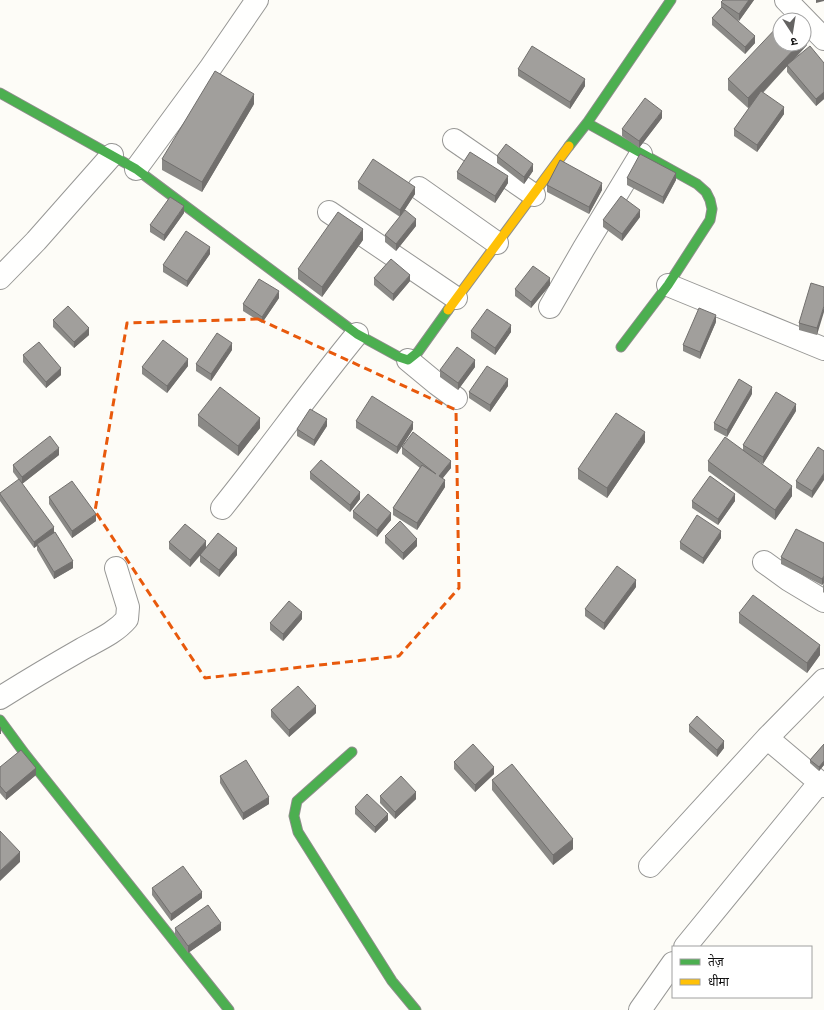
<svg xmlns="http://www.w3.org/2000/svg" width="824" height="1010" viewBox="0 0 824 1010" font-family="Bitter,'Noto Sans Devanagari',serif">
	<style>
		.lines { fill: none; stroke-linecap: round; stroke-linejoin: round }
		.street-casing { stroke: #979795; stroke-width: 24 }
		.fast-casing { stroke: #8e8d8b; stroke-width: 11 }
		.slow-casing { stroke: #8e8d8b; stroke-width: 11 }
		.street { stroke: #fffffe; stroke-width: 22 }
		.fast { stroke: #4caf50; stroke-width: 9 }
		.slow { stroke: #ffc107; stroke-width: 9 }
		.wall { fill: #8a8986 }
		.shaded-wall { fill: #716f6d }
		.building { fill: #a19f9c; stroke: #716f6d }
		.marked { fill: none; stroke: #e8590c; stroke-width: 3; stroke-dasharray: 8 5; stroke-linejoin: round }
	</style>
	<rect width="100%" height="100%" fill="#fdfcf7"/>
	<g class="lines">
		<defs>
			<path id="street" d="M786 0 824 39
				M454 140 534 195
				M136 169 211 67 257 0
				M419 188 497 243
				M329 212 456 298
				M0 278 36 241 112 155
				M668 285 824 349
				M550 307 584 248 641 154
				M408 360 437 384 456 398
				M222 508C268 451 310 391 357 334
				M764 562 789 580 824 601
				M0 698C27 681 54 665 82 649 98 640 115 633 127 619L128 607 116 568
				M767 738 824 786
				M650 866 767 738 824 680
				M685 947 820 782
				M640 1010 673 963"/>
			<path id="fast" d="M0 93 136 169 357 334 399 357 408 360 418 352 448 310
				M587 123 697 184 706 192 710 200 712 209 710 220 668 285 621 347
				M569 146 587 123 671 0
				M0 720 25 754 229 1010
				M352 752 297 801 294 816 298 832 392 981 416 1010"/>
			<path id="slow" d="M448 310 569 146"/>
		</defs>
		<use href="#street" class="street-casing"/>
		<use href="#fast" class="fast-casing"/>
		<use href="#slow" class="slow-casing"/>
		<use href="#street" class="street"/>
		<use href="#fast" class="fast"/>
		<use href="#slow" class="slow"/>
	</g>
	<path class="wall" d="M723 0H754L739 21 735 19 755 43 745 54 712 25V18L721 8V2Z
		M807 45 792 62 824 63V99L816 106 787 72V66L763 93 784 114 757 152 734 136V129L750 107 748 108 728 90V79Z
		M518 69 585 86 570 109 518 76Z
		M254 104 202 192 162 170V159Z
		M662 118 639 148 622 136V129Z
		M497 156 533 171 524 184 497 163Z
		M457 172 508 183 495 203 457 179Z
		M627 178 676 180 663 204 627 185Z
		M358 182 415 194 400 217 358 189Z
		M547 185 602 190 589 214 547 192Z
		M184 213 164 241 150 232V225Z
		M640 217 622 241 603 227V220Z
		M416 226 396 251 385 242V235Z
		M363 240 322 297 298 279V269Z
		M210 254 187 287 163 272V265Z
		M374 278 410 281 393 301 374 285Z
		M550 285 531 308 515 296V289Z
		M824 287 817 335 799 330V323Z
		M279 298 262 323 243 311V304Z
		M53 320 89 335 74 348 53 327Z
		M716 322 700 359 683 351V345Z
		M471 331 511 332 495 355 471 338Z
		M232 350 211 381 196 371V364Z
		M23 355 61 375 46 388 23 362Z
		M188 366 167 393 142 374V367Z
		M475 367 458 390 440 377V370Z
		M508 386 490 412 469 398V392Z
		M752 394 727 437 714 430V423Z
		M796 411 763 464 753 458 792 496 775 520 708 471V461L743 450V445Z
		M198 415 260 428 238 456 198 426Z
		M356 421 413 429 397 454 356 428Z
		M327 426 314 446 297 436V429Z
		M645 442 607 498 578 479V469Z
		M402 447 451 468 442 478 445 487 417 530 393 515V508L420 468 402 454Z
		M824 451 812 498 796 488V481Z
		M59 455 22 484 54 533 73 568 54 579 37 550V546L34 548 0 501V493L19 480 13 472V465Z
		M310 472 360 499 350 512 310 479Z
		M49 497 96 521 72 538 49 504Z
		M692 501H735L718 525 692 508Z
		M353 511 391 520 377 537 353 518Z
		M385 536 417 546 403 560 385 543Z
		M721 538 703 564 680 549V542Z
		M169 542 206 548 237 555 219 577 200 562V555L204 551 190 567 169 549Z
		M824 543V583L822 585 781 564V557Z
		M824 583V593L823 592V585Z
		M636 587 604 630 585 616V609Z
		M739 613 820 655 807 673 739 623Z
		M302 619 283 641 270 630V623Z
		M271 710 316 713 289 737 271 717Z
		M689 725 724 748 717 757 689 732Z
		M824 744V765L819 771 810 763V760Z
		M454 762 494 774 475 792 454 769Z
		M0 767 36 775 6 800 0 793Z
		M220 776 269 804 243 820 220 783Z
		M492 780 573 849 553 865 492 790Z
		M380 796 416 799 395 819 380 803Z
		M355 807 388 820 375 833 355 814Z
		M152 888 202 898 171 921 152 895Z
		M175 928 221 930 188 953 175 935Z"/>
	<path class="shaded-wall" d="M749 0H754L739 21V14Z
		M816 0H824V1L816 3Z
		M807 35V45L748 108V98L799 44H804V38Z
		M755 36V43L745 54V47Z
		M585 79V86L570 109V102Z
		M824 92V99L816 106V99Z
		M254 94V104L202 192V182Z
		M784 107V114L757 152V145Z
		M662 111V118L639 148V141Z
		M533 164V171L524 184V177Z
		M676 173V180L663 204V197Z
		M508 176V183L495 203V196Z
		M602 183V190L589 214V207Z
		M415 187V194L400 217V210Z
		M184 206V213L164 241V235Z
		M640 210V217L622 241V234Z
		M416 219V226L396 251V244Z
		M363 229V240L322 297V287Z
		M210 247V254L187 287V281Z
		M410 275V281L393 301V294Z
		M550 278V285L531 308V302Z
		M279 291V298L262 323V317Z
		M824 306V312L817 335V328Z
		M716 315V322L700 359V352Z
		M511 325V332L495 355V348Z
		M89 328V335L74 348V342Z
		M232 343V350L211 381V374Z
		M188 359V366L167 393V386Z
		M475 360V367L458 390V383Z
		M61 368V375L46 388V382Z
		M508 379V386L490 412V405Z
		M752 387V394L727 437V430Z
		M796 404V411L763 464V457Z
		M260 418V428L238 456V446Z
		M327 419V426L314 446V440Z
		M413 422V429L397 454V447Z
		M645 432V442L607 498V488Z
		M59 448V455L22 484V477Z
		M451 461V468L439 483V476Z
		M824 473V480L812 498V491Z
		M445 480V487L417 530V523Z
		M792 486V496L775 520V510Z
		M360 492V499L350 512V505Z
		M735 494V501L718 525V519Z
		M391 513V520L377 537V530Z
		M96 514V521L72 538V531Z
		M54 527V534L37 544V546L34 548V542Z
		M721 531V538L703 564V558Z
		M417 539V546L403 560V553Z
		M206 541V548L190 567V560Z
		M237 548V555L219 577V570Z
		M73 561V568L54 579V572Z
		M824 576V583L822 585V579Z
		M636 580V587L604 630V623Z
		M302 612V619L283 641V634Z
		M820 645V655L807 673V663Z
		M316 706V713L289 737V730Z
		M0 727H1V734H0Z
		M724 741V748L717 757V750Z
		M824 761V765L819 771V767Z
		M494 767V774L475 792V785Z
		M36 768V775L6 800V793Z
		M416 792V799L395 819V812Z
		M269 797V804L243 820V813Z
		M388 814V820L375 833V827Z
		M573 839V849L553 865V855Z
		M20 852V862L0 881V871Z
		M202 892V898L171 921V914Z
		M221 923V930L188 953V946Z"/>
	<path class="building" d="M723 0H749L739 14 721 2Z
		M722 7 755 36 745 47 712 18Z
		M787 16 791 20H784Z
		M780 24V44H799L748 98 728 79Z
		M804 32 807 35 804 38Z
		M532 46 585 79 570 102 518 69Z
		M810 46 824 63V92L816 99 787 65Z
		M215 71 254 94 202 182 162 159Z
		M761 91 784 107 757 145 734 129Z
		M645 98 662 111 639 141 622 129Z
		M506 144 533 164 524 177 497 156Z
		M470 152 508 176 495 196 457 172Z
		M640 154 676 173 663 197 627 178Z
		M373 159 415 187 400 210 358 182Z
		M560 160 602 183 589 207 547 185Z
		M621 196 640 210 622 234 603 220Z
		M170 197 184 206 164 235 150 225Z
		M405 210 416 219 396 244 385 235Z
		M338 212 363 229 322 287 298 269Z
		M186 231 210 247 187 281 163 265Z
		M391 259 410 275 393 294 374 278Z
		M533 266 550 278 531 302 515 289Z
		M259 279 279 291 262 317 243 304Z
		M811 283 824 287V306L817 328 799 323Z
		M68 306 89 328 74 342 53 320Z
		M699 308 716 315 700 352 683 345Z
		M487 309 511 325 495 348 471 331Z
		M217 333 232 343 211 374 196 364Z
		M163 340 188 359 167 386 142 367Z
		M39 342 61 368 46 382 23 355Z
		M457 347 475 360 458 383 440 370Z
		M487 366 508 379 490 405 469 392Z
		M739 379 752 387 727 430 714 423Z
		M220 387 260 418 238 446 198 415Z
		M776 392 796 404 763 457 743 445Z
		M372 396 413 422 397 447 356 421Z
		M310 409 327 419 314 440 297 429Z
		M616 413 645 432 607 488 578 469Z
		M413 432 451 461 439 476 445 480 417 523 393 508 422 465 436 474 402 447Z
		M50 436 59 448 22 477 13 465Z
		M725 437 792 486 775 510 708 461Z
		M818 447 824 451V473L812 491 796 481Z
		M321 460 360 492 350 505 310 472Z
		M710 476 735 494 718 519 692 501Z
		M19 479 54 527 34 542 0 494V493Z
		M72 481 96 514 72 531 49 497Z
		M368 494 391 513 377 530 353 511Z
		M697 515 721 531 703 558 680 542Z
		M400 521 417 539 403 553 385 536Z
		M185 524 206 541 190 560 169 542Z
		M796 529 824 543V576L822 579 781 557Z
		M55 532 73 561 54 572 37 544Z
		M218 533 237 548 219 570 200 555Z
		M617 566 636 580 604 623 585 609Z
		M753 595 820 645 807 663 739 613Z
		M289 601 302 612 283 634 270 623Z
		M298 686 316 706 289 730 271 710Z
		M697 716 724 741 717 750 689 725Z
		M473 744 494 767 475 785 454 762Z
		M824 744V761L819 767 810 760Z
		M21 750 36 768 6 793 0 786V767Z
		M246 760 269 797 243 813 220 776Z
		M512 764 573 839 553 855 492 780Z
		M401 776 416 792 395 812 380 796Z
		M367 794 388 814 375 827 355 807Z
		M0 831 20 852 0 871Z
		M183 866 202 892 171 914 152 888Z
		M208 905 221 923 188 946 175 928Z"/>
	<path class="marked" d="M258 319 456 410 459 588 399 656 205 678 95 511 127 323Z"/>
	<rect x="672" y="946" width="140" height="52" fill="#ffffff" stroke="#a0a0a0"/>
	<rect x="680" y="959" width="20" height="6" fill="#4caf50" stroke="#a0a0a0"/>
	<text x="708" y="966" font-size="12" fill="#111111">तेज़</text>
	<rect x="680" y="979" width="20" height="6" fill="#ffc107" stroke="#a0a0a0"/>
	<text x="708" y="986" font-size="12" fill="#111111">धीमा</text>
	<g transform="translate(792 32) rotate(168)"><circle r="19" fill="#ffffff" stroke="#a0a0a0"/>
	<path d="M0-3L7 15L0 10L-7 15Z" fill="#646362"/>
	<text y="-6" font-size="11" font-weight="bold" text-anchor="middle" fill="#111111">उ</text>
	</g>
</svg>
